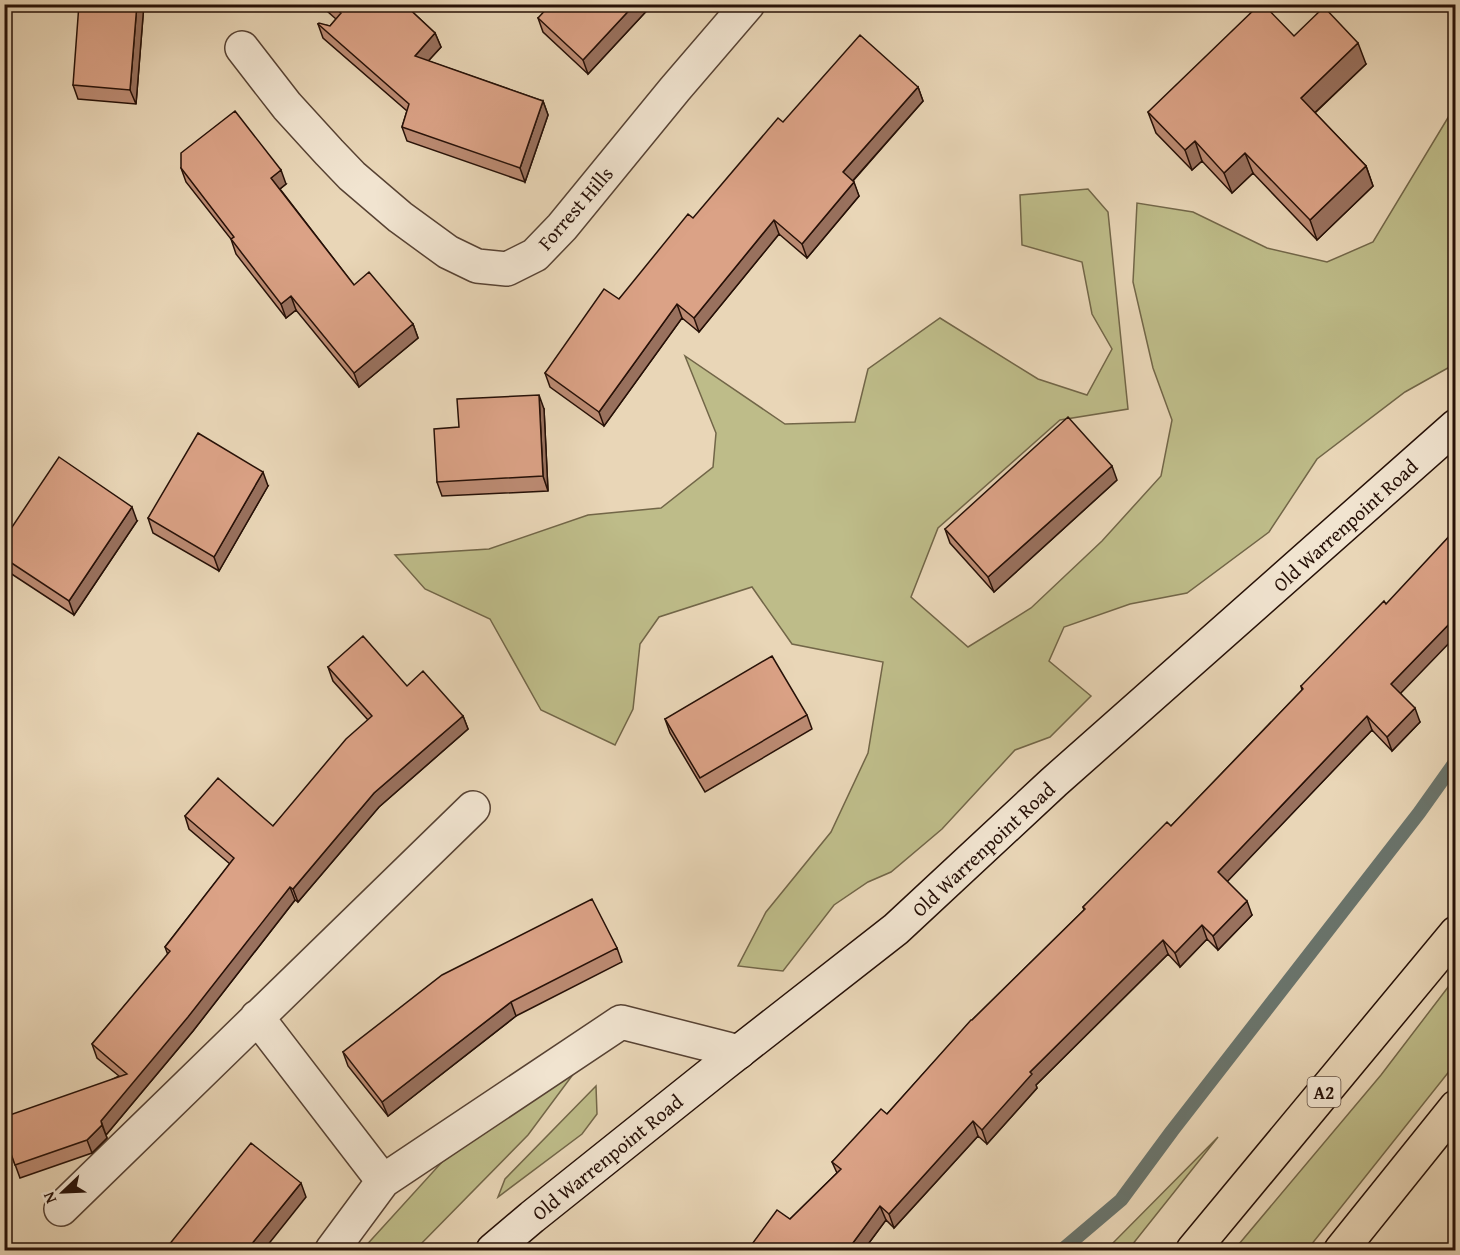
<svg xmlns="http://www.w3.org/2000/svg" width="1460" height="1255" viewBox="0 0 1460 1255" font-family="'Gentium Book Plus',serif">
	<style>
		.green { fill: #bebc89; stroke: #726648; stroke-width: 1.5 }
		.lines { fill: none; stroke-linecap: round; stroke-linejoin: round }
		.stream { stroke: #6a756d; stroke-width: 14 }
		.street-casing { stroke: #574233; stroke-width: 36 }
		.secondary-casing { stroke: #261007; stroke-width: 36 }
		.highway-casing { stroke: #261007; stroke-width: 36 }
		.street { stroke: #f1e4d0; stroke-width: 33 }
		.secondary { stroke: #f1e4d0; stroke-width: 33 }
		.highway { stroke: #e9d6b7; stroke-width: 33 }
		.wall { fill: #bc8b73; stroke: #261007; stroke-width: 1.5 }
		.shaded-wall { fill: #99715e; stroke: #261007; stroke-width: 1.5 }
		.building { fill: #dba286; stroke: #261007; stroke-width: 1.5 }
		.labels { text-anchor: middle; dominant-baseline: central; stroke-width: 4.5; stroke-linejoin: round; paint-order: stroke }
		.shield { fill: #f1e4d0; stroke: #635043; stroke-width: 1.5 }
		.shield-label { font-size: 18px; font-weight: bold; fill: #261007 }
		.street-label { font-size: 20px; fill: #261007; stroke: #f1e4d0 }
	</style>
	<rect width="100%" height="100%" fill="#e9d6b7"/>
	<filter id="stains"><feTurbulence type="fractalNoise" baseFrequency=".00333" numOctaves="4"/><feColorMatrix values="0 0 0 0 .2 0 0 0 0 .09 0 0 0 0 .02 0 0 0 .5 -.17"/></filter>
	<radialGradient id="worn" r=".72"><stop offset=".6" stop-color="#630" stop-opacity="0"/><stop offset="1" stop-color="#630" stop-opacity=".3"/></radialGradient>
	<path class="green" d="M1455 106V364L1405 392 1317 459 1269 532 1187 593 1130 604 1064 627 1049 661 1091 696 1050 737 1015 750 942 829 891 872 868 882 834 905 783 971 738 966 766 912 831 832 868 753 883 662 792 644 752 587 659 617 640 644 633 709 615 745 541 710 490 619 425 589 395 555 489 549 588 515 661 508 713 467 716 433 685 356 785 424 855 422 868 369 940 318 1038 379 1087 395 1112 349 1092 314 1082 262 1022 245 1020 195 1088 189 1108 212 1128 409 1060 420 938 528 911 597 968 647 1031 608 1102 541 1161 476 1172 420 1153 368 1133 282 1137 203 1193 212 1267 248 1327 262 1373 242Z
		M1455 978V1064L1307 1250H1234L1381 1075Z
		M580 1065 528 1135 415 1250H362L442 1162Z
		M596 1086 597 1114 582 1134 498 1197 505 1179Z
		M1218 1137 1128 1250H1103L1110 1246Z"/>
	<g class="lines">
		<path class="stream" d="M1062 1250 1121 1200 1172 1131 1419 813 1456 761"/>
		<defs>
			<path id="street" d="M242 48 287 106 329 152 352 176 400 217 448 252 477 266 507 269 535 255 562 227 675 89 748 4
				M257 1017 383 1181
				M61 1209 473 808
				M332 1250 383 1181 621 1022 739 1052"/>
			<path id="secondary" d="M493 1250 532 1217 722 1065 896 929 1054 782 1456 426"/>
			<path id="highway" d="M1193 1250 1456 933
				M1341 1250 1456 1107"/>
		</defs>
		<use href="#street" class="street-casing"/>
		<use href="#secondary" class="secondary-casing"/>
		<use href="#highway" class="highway-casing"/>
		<use href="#street" class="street"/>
		<use href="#secondary" class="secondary"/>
		<use href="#highway" class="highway"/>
	</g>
	<path class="wall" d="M144 4 136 104 78 99 73 85Z
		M319 4H404L435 33 441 47 428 61 543 101 548 115 525 182 407 141 402 127 407 111 323 38 318 24 330 26 336 19Z
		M653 4 588 74 543 32 538 18Z
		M1294 36 1366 64 1315 113 1366 166 1373 186 1317 240 1253 173 1232 193 1202 161 1192 170 1156 133 1148 112Z
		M918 87 923 101 853 181 859 196 807 258 779 234 699 332 682 318 604 426 550 387 545 373 619 299 783 122Z
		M181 168 286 184 280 189 354 285 413 324 418 338 359 387 296 310 286 318 236 254 231 239 186 182Z
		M544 409 548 491 442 496 437 482 459 427Z
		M1117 480 994 592 950 543 945 529Z
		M268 486 219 571 153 533 148 518Z
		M137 521 74 615 4 569V539Z
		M328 667 407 686 463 716 468 729 379 807 298 902 295 900 193 1031 106 1135 107 1138 92 1153 20 1178 4 1134 119 1076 97 1058 92 1044 168 955 165 947 230 864 189 829 185 816 273 826 368 720 333 681Z
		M1301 686 1401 694 1420 722 1392 751 1372 730 1227 881 1252 915 1218 950 1207 939 1180 967 1168 954 1036 1085 1037 1088 987 1144 978 1136 894 1228 886 1220 863 1251H747L790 1219 837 1173 832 1162 887 1114 972 1020 1084 910 1083 907 1171 826 1302 690Z
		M807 715 812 729 705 792 670 733 665 719Z
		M617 948 622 962 516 1016 388 1116 348 1066 343 1052Z"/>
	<path class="shaded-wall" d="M137 4H144L136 104 130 90Z
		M635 4H653L588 74 583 60Z
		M435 33 441 47 420 70 415 56Z
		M1358 43 1366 64 1308 119 1301 98Z
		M918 87 923 101 848 186 843 172Z
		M543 101 548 115 525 182 520 168Z
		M1195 141 1202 161 1192 170 1185 150Z
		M1245 153 1253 173 1232 193 1224 173Z
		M1366 166 1373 186 1317 240 1310 220Z
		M281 170 286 184 276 192 271 178Z
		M854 182 859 196 807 258 802 244Z
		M774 220 779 234 699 332 694 318Z
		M291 296 296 310 286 318 281 304Z
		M677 304 682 318 604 426 599 412Z
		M413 324 418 338 359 387 354 373Z
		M539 395 544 409 548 491 543 476Z
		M1112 466 1117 480 994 592 988 577Z
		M263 472 268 486 219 571 214 557Z
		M132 507 137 521 74 615 69 601Z
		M1455 618V637L1396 698 1391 684Z
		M1415 708 1420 722 1392 751 1387 737Z
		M463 716 468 729 379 807 298 902 293 889 374 793Z
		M1367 716 1372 730 1223 886 1218 872Z
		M4 719 8 729 4 736Z
		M6 774 11 788 4 801V777Z
		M290 887 295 900 193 1031 106 1135 101 1121Z
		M1247 901 1252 915 1218 950 1213 936Z
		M1202 925 1207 939 1180 967 1175 953Z
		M1163 940 1168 954 1036 1085 1037 1088 987 1144 982 1130 1030 1072Z
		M511 1002 516 1016 388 1116 382 1102Z
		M973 1121 978 1136 894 1228 889 1214Z
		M102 1125 107 1138 92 1153 87 1140Z
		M301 1183 306 1197 263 1251H246Z
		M880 1206 886 1220 863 1251H847Z"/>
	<path class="building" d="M79 4H137L130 90 73 85Z
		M331 4H404L435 33 415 56 543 101 520 168 402 127 409 104 318 24 319 23 330 26 341 13Z
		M551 4H635L583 60 538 18Z
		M1260 4H1263L1294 36 1324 7 1358 43 1301 98 1366 166 1310 220 1245 153 1224 173 1195 141 1185 150 1148 112Z
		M860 35 918 87 843 172 854 182 802 244 774 220 694 318 677 304 599 412 545 373 604 289 619 299 688 214 693 218 778 118 783 122Z
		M235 111 281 170 271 178 354 285 369 272 413 324 354 373 291 296 281 304 231 239 234 237 181 168V153Z
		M539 395 543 476 437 482 434 429 459 427 457 399Z
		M1068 417 1112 466 988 577 945 529Z
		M198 433 263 472 214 557 148 518Z
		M59 457 132 507 69 601 4 558V539Z
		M1455 530V618L1391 684 1415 708 1387 737 1367 716 1218 872 1247 901 1213 936 1202 925 1175 953 1163 940 1030 1072 1032 1074 982 1130 973 1121 889 1214 880 1206 847 1251H747L777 1210 790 1219 841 1169 832 1162 881 1109 887 1114 971 1020H972L1085 909 1083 907 1167 822 1171 826 1303 689 1301 686 1384 601 1386 604Z
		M363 636 407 686 423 671 463 716 374 793 293 889 290 887 188 1017 101 1121 102 1125 87 1140 15 1165 4 1134V1117L127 1074 92 1044 170 951 165 947 234 858 185 816 218 778 273 826 346 739 372 716 328 667Z
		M772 656 807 715 700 778 665 719Z
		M592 899 617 948 511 1002 382 1102 343 1052 442 975Z
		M251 1143 301 1183 246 1251H164Z"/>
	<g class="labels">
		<rect class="shield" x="1307.5" y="1077" width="33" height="30" rx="4.5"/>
		<g class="shield-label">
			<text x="1324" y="1092">A2</text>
		</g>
		<g class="street-label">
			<text transform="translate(575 208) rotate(-49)">Forrest Hills</text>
			<text transform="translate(1345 525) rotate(-42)">Old Warrenpoint Road</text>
			<text transform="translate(983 849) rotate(-43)">Old Warrenpoint Road</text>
			<text transform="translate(607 1157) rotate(-39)">Old Warrenpoint Road</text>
		</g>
	</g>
	<rect width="1460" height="1255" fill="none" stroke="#e9d6b7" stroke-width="24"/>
	<rect x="6" y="6" width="1448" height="1243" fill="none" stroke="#261007" stroke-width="3"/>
	<rect x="12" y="12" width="1436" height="1231" fill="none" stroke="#261007" stroke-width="1.5"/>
	<g transform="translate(63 1192) rotate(247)" stroke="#f1e4d0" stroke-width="4.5" paint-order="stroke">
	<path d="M0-4.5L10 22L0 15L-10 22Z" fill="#261007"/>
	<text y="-9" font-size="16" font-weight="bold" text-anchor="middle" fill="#261007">N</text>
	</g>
	<rect width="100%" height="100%" filter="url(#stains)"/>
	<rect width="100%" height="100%" fill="url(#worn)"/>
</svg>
